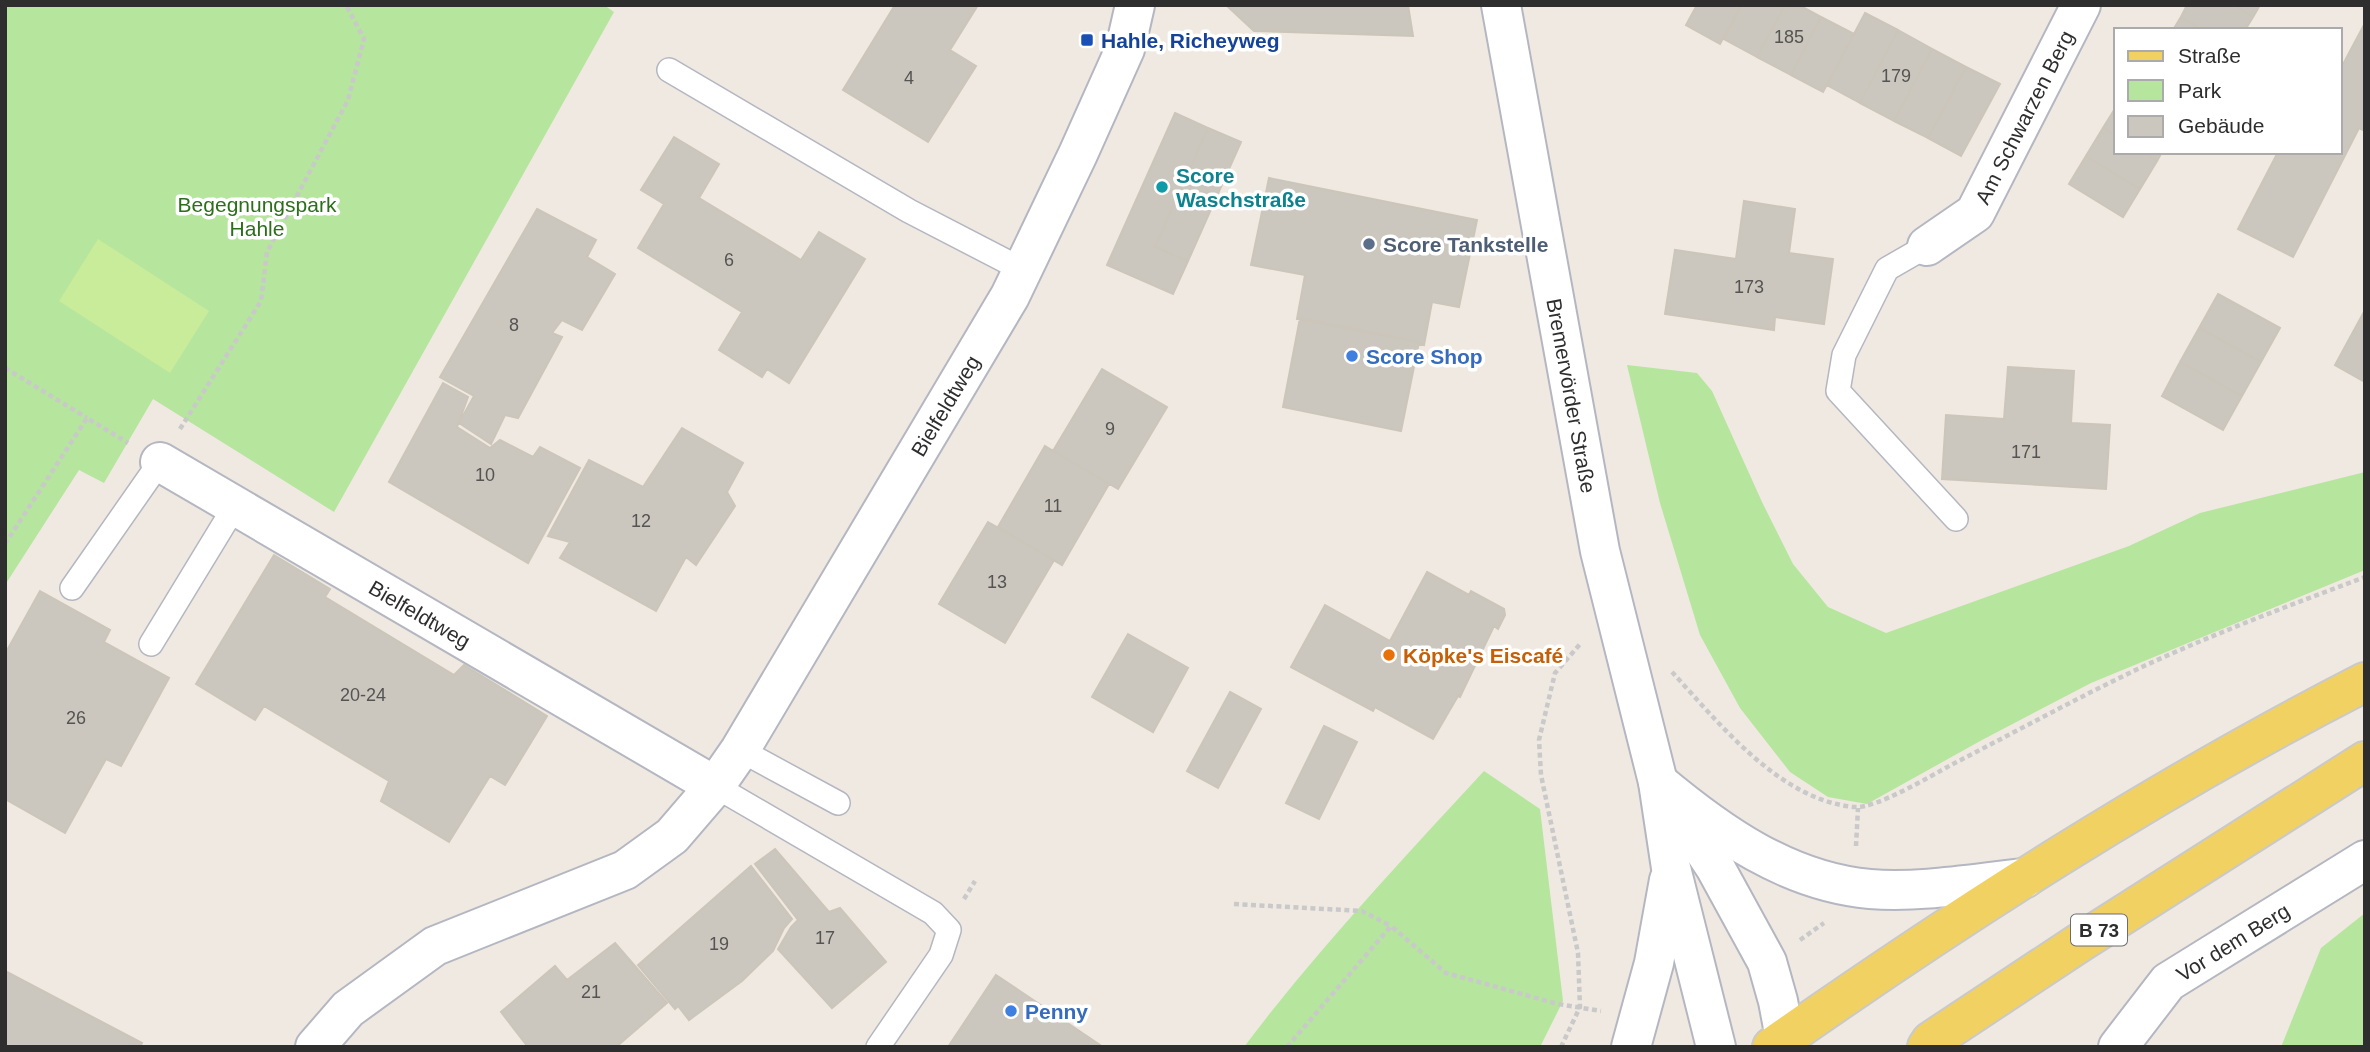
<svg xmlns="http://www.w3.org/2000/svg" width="2370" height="1052" viewBox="0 0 2370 1052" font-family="Helvetica,sans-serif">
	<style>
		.green { fill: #b6e59e }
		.pitch { fill: #c9ec9a }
		.building { fill: #cbc7bf; stroke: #cbc5ba; stroke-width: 2 }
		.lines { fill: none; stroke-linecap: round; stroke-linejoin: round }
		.service-casing { stroke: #b4b7c1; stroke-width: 26 }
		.minor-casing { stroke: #b4b7c1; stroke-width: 42 }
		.secondary-casing { stroke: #b4b7c1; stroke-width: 42 }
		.primary-casing { stroke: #c9c9c9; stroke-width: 42 }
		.path { stroke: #c9c9c9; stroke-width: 4.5; stroke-dasharray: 5 3.5; stroke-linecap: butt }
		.service { stroke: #fff; stroke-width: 23 }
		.minor { stroke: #fff; stroke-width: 38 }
		.secondary { stroke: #fff; stroke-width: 38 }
		.primary { stroke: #f2d163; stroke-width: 38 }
		.transit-dot { fill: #1a4fb4; stroke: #fff; stroke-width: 2.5 }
		.culture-dot { fill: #0f9aa8; stroke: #fff; stroke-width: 2.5 }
		.service-dot { fill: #5c6f8a; stroke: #fff; stroke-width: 2.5 }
		.shop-dot { fill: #3f7fe0; stroke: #fff; stroke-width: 2.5 }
		.food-dot { fill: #e8710a; stroke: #fff; stroke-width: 2.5 }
		.labels { text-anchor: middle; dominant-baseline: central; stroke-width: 7; stroke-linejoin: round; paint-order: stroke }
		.number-label { font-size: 18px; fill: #555452 }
		.shield { fill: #fff; stroke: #6d6d6d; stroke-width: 2 }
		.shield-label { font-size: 19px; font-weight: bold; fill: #2e2e2e }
		.transit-label { font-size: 21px; font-weight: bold; fill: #164399; stroke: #fff; text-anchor: start }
		.street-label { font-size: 21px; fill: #2e2e2e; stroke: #fff }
		.culture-label { font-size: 21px; font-weight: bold; fill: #0d838f; stroke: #fff; text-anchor: start }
		.park-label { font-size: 21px; fill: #2c6e1b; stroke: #fff }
		.service-label { font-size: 21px; font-weight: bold; fill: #4e5e75; stroke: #fff; text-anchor: start }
		.shop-label { font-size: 21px; font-weight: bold; fill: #366cbe; stroke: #fff; text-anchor: start }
		.food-label { font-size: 21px; font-weight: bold; fill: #c56008; stroke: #fff; text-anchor: start }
	</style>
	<rect width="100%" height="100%" fill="#efe9e1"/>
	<path class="green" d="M5 5H604L614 12 334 512 153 399 104 483 79 470 5 585Z
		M1627 365 1697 373 1712 391 1762 502 1793 564 1828 607 1886 633 2129 546 2200 513 2365 472V570L2091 683 1982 740 1867 804 1828 797 1790 772 1740 708 1700 635 1660 503Z
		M1484 771 1540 809 1563 1001 1540 1047H1244C1317 950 1401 861 1484 771Z
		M2365 913V1047H2281L2321 948Z"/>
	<path class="pitch" d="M98 239 209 311 170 373 59 301Z"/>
	<path class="building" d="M895 5H978L950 50 976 66 928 142 843 90Z
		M1226 5H1408L1413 36 1254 31Z
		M1697 5H1741L1720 44 1686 25Z
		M1742 5H1785L1757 57 1724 39Z
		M1785 5H1799L1821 17 1791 75 1757 57Z
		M2187 5H2234L2253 17 2245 30H2202L2181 17Z
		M2234 5H2260L2253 17Z
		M1865 13 1898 30 1860 103 1827 85Z
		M1821 17 1854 34 1823 92 1791 75Z
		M2181 17 2202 30H2173Z
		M2365 23V131L2359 128 2293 257 2238 229 2278 152H2340V70Z
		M1898 30 1932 49 1894 121 1860 103Z
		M1932 49 1966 67 1928 138 1894 121Z
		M1966 67 2000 84 1961 156 1928 138Z
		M2116 107V136L2103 128Z
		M1175 113 1208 128 1155 247 1188 261 1173 294 1107 265Z
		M1208 128 1241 142 1188 261 1155 247Z
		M2103 128 2116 136V152H2142L2157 161 2140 189 2086 156Z
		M674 137 719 164 699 198 801 260 819 232 865 259 789 383 767 369 762 377 719 350 742 312 638 248 664 204 641 190Z
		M2142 152H2162L2157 161Z
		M2086 156 2140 189 2123 217 2069 184Z
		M1269 178 1477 220 1459 307 1432 302 1424 345 1418 344 1419 342 1297 319 1305 275 1251 265Z
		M1744 201 1795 209 1789 253 1833 259 1824 324 1775 317 1774 330 1665 314 1675 250 1736 259Z
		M537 209 596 240 587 257 615 274 582 330 562 320 552 333 562 337 518 418 505 415 491 444 459 423 474 396 440 377Z
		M2218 294 2280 328 2261 362 2199 328Z
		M2365 310V382L2335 365Z
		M1300 318 1419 342 1401 431 1283 407Z
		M2199 328 2261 362 2242 396 2180 362Z
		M2180 362 2242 396 2223 430 2162 396Z
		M2008 367 2074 371 2071 423 2110 425 2106 489 1942 479 1946 415 2004 419Z
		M1102 369 1167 407 1118 489 1053 451Z
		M443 383 468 397 457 427 490 448 500 440 533 457 540 447 580 468 528 563 389 482Z
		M682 428 743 463 727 492 735 506 696 565 686 557 656 611 560 558 570 542 548 536 589 460 643 487Z
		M1045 446 1109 484 1062 565 998 527Z
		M988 522 1054 560 1005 643 939 604Z
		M274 555 330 589 325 597 454 675 464 665 547 716 505 785 490 776 449 842 381 801 389 781 264 706 255 720 196 684Z
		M1427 572 1469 595 1471 591 1504 609 1505 615 1498 629 1494 626 1460 697 1458 696 1433 739 1375 707 1373 711 1291 667 1325 605 1390 641Z
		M40 591 110 630 104 642 169 678 121 766 106 759 65 833 5 799V654Z
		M1128 634 1188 668 1153 732 1092 697Z
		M1230 692 1261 709 1218 788 1187 771Z
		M1324 726 1357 742 1319 819 1286 803Z
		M775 849 829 912 840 908 886 962 832 1008 778 949 791 927 798 920 755 864Z
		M751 866 792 919 784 928 773 951 742 981 689 1020 678 1006 675 1009 638 965Z
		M615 943 667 1003 616 1047H528L501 1012 555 966 567 980Z
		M5 971 142 1043 140 1047 5 1046Z
		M996 975 1103 1047H948Z"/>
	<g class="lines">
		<defs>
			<path id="service" d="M669 70 909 211 1023 270
				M1927 246 1887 269 1844 355 1838 391 1956 519
				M72 588 160 462
				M151 644 235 506
				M740 750 838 803
				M715 786 933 913 949 930 941 955 878 1047"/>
			<g id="minor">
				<path id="s1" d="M1927 246 1975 213 2081 5"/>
				<path id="s2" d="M160 462 715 786"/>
				<path id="s3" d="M315 1047 348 1009 435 946 625 870 672 836 715 786 740 750 1010 296 1078 154 1125 49 1135 5"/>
				<path id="s4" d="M2118 1047 2168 982 2365 860"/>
			</g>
			<g id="secondary">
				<path id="s5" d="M1501 5 1600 551 1658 782 1671 868 1716 1047"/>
				<path d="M1658 782C1719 833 1788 882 1870 889 1921 893 1975 883 2025 878"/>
				<path d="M1678 811 1715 867 1767 962 1778 1001 1785 1038"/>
				<path d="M1631 1047 1654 963 1669 880"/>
			</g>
			<path id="primary" d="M1772 1047C1962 914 2158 788 2365 682
				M1927 1047 1931 1041 2079 943 2365 761"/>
		</defs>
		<use href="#service" class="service-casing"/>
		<use href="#minor" class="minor-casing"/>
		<use href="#secondary" class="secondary-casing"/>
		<use href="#primary" class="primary-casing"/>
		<path class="path" d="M5 368 87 418
			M180 429 261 301 267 252 348 100 364 39 346 5
			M5 544 87 418 128 443
			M1672 672C1719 723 1780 801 1855 807 1875 809 1931 776 1951 765 2015 732 2079 697 2144 666 2216 633 2290 605 2365 577
			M1856 846 1858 808
			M964 899 975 881
			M1234 904 1362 911 1391 926
			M1800 940 1824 923
			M1287 1047 1391 926 1446 973 1558 1004 1601 1011
			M1561 1047 1580 1007 1578 953 1541 775 1539 740 1555 673 1581 643"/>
		<use href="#service" class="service"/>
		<use href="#minor" class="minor"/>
		<use href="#secondary" class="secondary"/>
		<use href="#primary" class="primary"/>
	</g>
	<rect class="transit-dot" x="1080" y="33" width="14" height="14" rx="3.5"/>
	<circle class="culture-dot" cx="1162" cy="187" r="7"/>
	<circle class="service-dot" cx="1369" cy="244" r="7"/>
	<g class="shop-dot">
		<circle cx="1352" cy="356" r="7"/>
		<circle cx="1011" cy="1011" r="7"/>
	</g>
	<circle class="food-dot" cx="1389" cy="655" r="7"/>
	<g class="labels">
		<g class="number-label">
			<text x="1789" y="37">185</text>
			<text x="1896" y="76">179</text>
			<text x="909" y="78">4</text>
			<text x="729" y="260">6</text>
			<text x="1749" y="287">173</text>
			<text x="514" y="325">8</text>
			<text x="1110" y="429">9</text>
			<text x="2026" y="452">171</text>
			<text x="485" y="475">10</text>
			<text x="1053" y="506">11</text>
			<text x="641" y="521">12</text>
			<text x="997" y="582">13</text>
			<text x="363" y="695">20-24</text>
			<text x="76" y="718">26</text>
			<text x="825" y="938">17</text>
			<text x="719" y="944">19</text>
			<text x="591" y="992">21</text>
		</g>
		<rect class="shield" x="2071" y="914.5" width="56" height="31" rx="5"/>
		<g class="shield-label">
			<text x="2099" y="930">B 73</text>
		</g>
		<g class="transit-label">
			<text x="1101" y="40">Hahle, Richeyweg</text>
		</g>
		<g class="street-label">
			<text stroke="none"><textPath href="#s1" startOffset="166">Am Schwarzen Berg</textPath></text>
			<text stroke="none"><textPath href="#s5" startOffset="397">Bremervörder Straße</textPath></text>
			<text stroke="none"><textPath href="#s3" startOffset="931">Bielfeldtweg</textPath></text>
			<text stroke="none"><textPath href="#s2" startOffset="301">Bielfeldtweg</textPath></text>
			<text stroke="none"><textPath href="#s4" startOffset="158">Vor dem Berg</textPath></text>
		</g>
		<g class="culture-label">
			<text x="1176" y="175">Score<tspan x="1176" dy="24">Waschstraße</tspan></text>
		</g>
		<g class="park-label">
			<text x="257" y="204">Begegnungspark<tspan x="257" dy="24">Hahle</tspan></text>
		</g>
		<g class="service-label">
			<text x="1383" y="244">Score Tankstelle</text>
		</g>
		<g class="shop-label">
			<text x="1366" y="356">Score Shop</text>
			<text x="1025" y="1011">Penny</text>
		</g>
		<g class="food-label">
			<text x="1403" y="655">Köpke's Eiscafé</text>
		</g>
	</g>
	<rect width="2370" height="1052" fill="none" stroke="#2e2e2e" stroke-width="14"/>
	<rect x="2114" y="28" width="228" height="126" fill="#ffffff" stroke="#ababab" stroke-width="2"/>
	<rect x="2128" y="51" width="35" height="10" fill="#f2d163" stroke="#ababab" stroke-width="2"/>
	<text x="2178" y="63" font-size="21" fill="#2e2e2e">Straße</text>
	<rect x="2128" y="80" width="35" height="21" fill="#b6e59e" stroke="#ababab" stroke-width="2"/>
	<text x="2178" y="98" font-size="21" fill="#2e2e2e">Park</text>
	<rect x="2128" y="116" width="35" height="21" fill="#cbc7bf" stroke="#ababab" stroke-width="2"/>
	<text x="2178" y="133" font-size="21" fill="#2e2e2e">Gebäude</text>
</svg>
